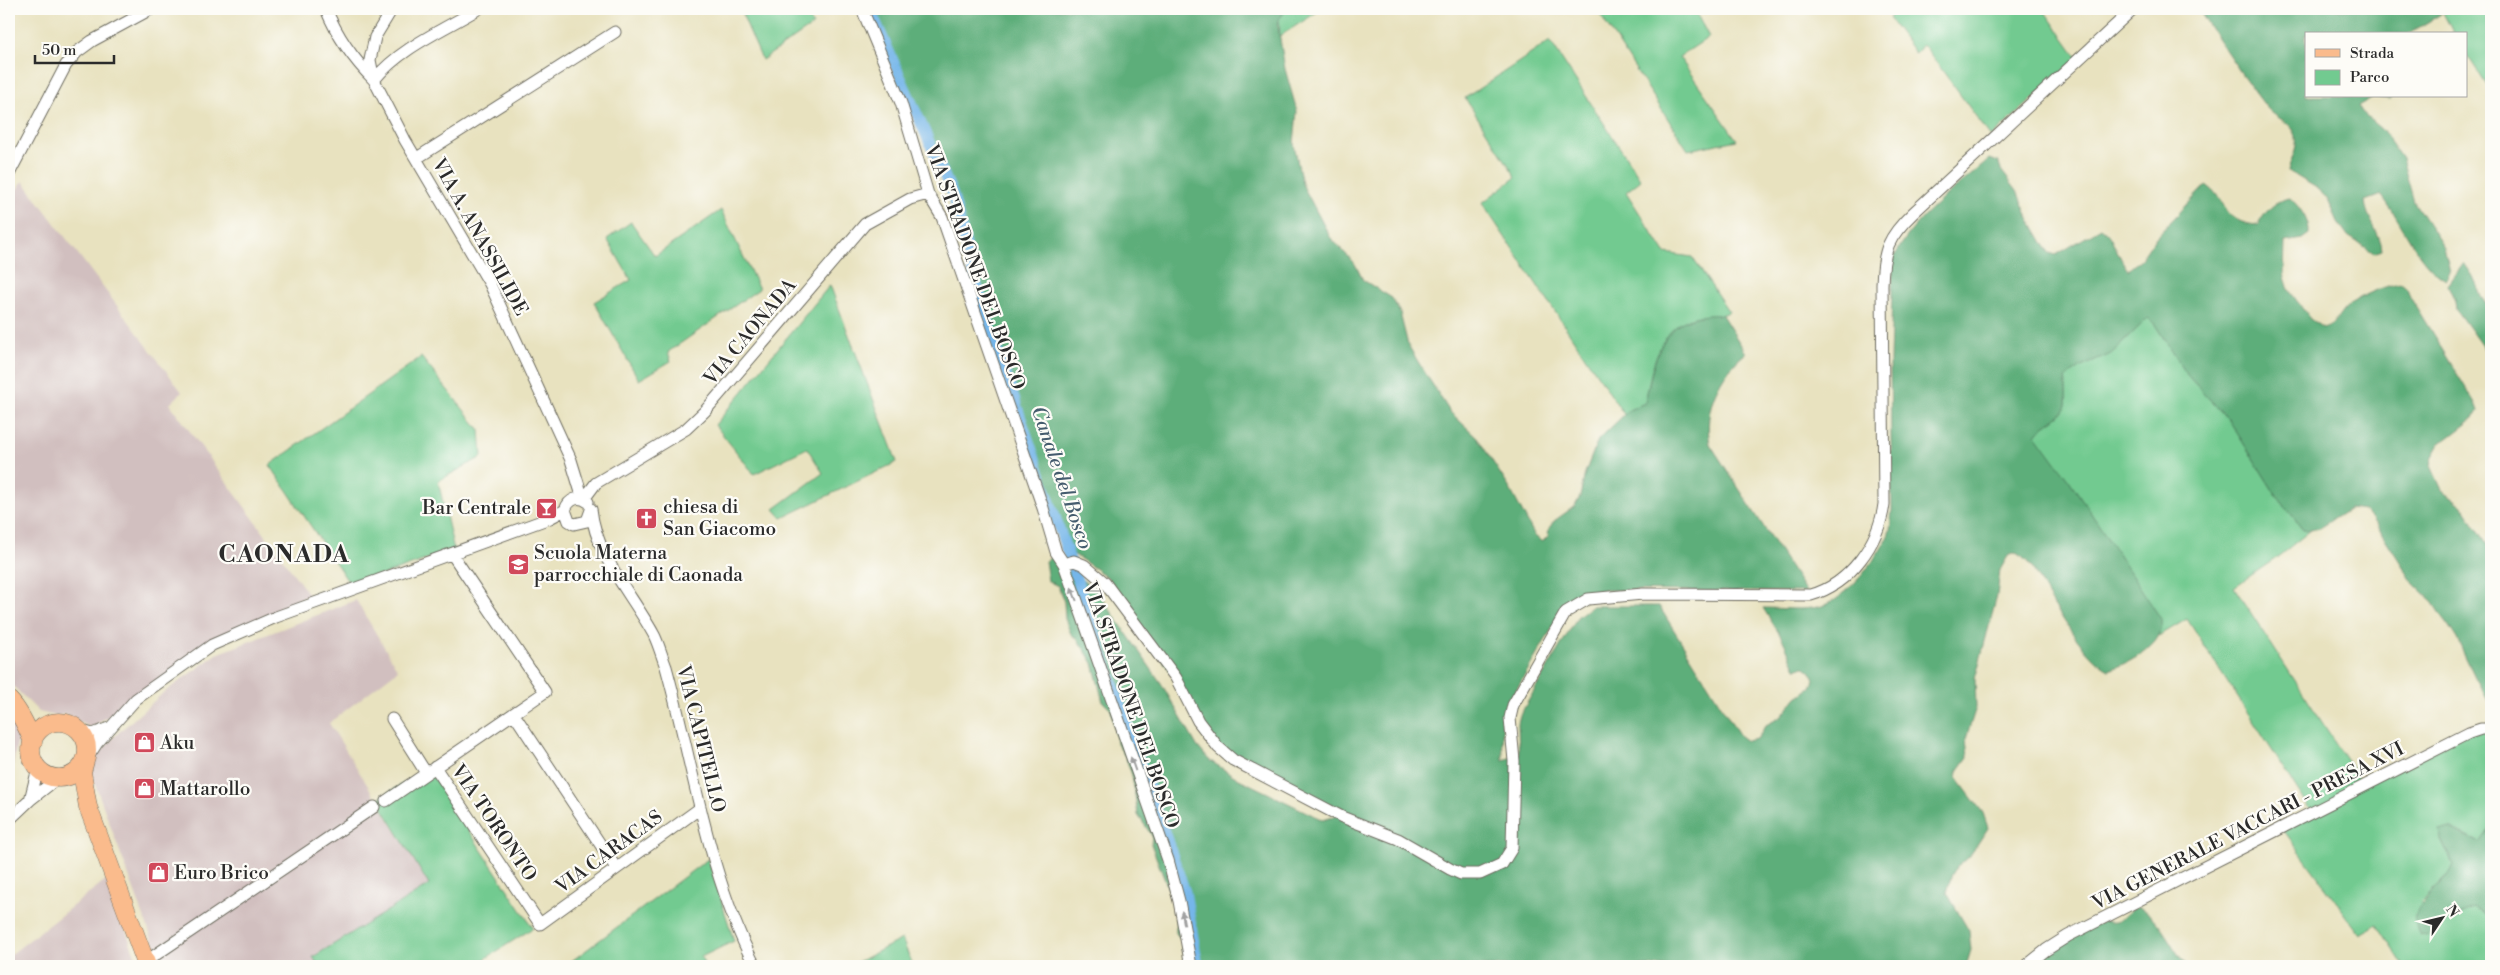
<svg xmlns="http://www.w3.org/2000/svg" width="2500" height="975" viewBox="0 0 2500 975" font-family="'Libre Bodoni',serif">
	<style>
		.industrial { fill: #d1bfbf }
		.green { fill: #72ca90; stroke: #4e7a5e }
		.forest { fill: #5dae7a; stroke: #446c52 }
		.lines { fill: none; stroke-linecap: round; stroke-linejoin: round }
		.canal { stroke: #75b6ea; stroke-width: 11 }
		.street-casing { stroke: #6d6b5f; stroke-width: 13 }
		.primary-casing { stroke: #6d6b5f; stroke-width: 19 }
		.street { stroke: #fff; stroke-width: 11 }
		.primary { stroke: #fabb8c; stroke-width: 18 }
		.oneway { fill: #a0a0a0 }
		.labels { text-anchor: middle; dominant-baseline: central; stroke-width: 4.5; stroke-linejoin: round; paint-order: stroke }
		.street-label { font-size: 19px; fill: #2b2b2b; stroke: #fdfcf7 }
		.poi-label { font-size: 19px; fill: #2b2b2b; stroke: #fdfcf7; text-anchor: start }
		.water-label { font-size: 20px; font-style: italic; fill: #455c6e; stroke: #fdfcf7 }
		.district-label { font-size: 24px; font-weight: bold; letter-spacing: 1px; fill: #2b2b2b; stroke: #fdfcf7 }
	</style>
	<rect width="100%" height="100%" fill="#fdfcf7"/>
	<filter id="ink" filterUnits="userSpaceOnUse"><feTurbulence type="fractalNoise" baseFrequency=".02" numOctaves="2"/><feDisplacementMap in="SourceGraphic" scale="10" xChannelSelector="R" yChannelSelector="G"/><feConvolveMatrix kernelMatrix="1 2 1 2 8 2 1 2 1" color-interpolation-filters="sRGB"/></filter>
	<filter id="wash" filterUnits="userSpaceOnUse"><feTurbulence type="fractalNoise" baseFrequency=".0096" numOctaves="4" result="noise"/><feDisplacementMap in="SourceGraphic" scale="20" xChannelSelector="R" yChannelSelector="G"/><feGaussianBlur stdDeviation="1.12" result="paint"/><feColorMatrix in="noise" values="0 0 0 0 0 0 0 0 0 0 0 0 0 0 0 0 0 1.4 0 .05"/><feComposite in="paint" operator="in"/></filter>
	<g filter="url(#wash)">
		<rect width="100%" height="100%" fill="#e8e2bf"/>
		<path class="industrial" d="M23 181 182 392 170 404 309 595 237 629 91 728 66 714 56 716 39 712 9 682V200Z
			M356 600 398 670 329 723 429 885 314 957 319 966H162L88 765 117 734 162 694 217 654Z
			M9 713 20 724 9 791Z
			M107 879 139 966H9V956Z"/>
		<path class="green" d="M740 9H805L813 25 762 60Z
			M1287 9H1322L1280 36 1279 19Z
			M1605 9H1694L1709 37 1679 57 1737 140 1688 150 1599 13Z
			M1897 9H2043L2078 58 1991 137 1923 44 1916 54 1889 18Z
			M2441 9H2491V92L2466 53V34H2454Z
			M1550 41 1641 180 1626 192 1665 253 1692 257 1729 312C1717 318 1704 313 1691 318 1656 331 1651 373 1645 403L1629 410 1625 416 1482 203 1516 177 1465 98Z
			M721 210 759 289 668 352 671 361 639 380 594 302 631 280 607 239 631 222 655 256Z
			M830 285 897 462 782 518 774 509 823 473 807 448 754 474 715 425Z
			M2148 318 2154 323 2188 376 2229 420 2276 495 2303 529 2311 530 2275 559 2234 587 2363 785 2473 728 2491 730V827L2480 843 2458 831 2441 840 2453 864 2451 872 2420 903 2433 930 2472 908 2491 916V966H2404L2377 924 2360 934 2282 828 2312 812 2187 619 2159 636 2161 627 2156 612 2071 483 2040 442 2036 435C2043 423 2065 417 2066 404 2067 395 2065 387 2066 379L2079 368 2111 354Z
			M421 357 480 430 482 457 438 481 454 550 351 586 270 465Z
			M428 769 533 928 474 966H319L313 957 429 885 377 799Z
			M708 859 734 941 701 957 705 966H565Z
			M902 939 913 966H850Z"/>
		<path class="forest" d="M874 9H1287L1279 19 1278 27 1285 69 1297 111 1294 144 1302 184 1330 237 1355 264 1363 280 1392 298 1400 313 1408 345 1417 360 1450 412 1477 437 1510 489 1535 536 1542 542 1548 536 1549 528 1554 521 1575 506 1580 497 1585 473 1598 440 1629 410 1645 403C1655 357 1661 311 1722 315L1746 353C1719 375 1703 409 1710 444L1806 592 1601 590 1587 591 1566 605 1505 709 1502 722 1503 760 1519 755 1518 723 1520 715 1578 616 1592 606H1659L1740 736 1747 741 1757 739 1766 725 1781 717 1797 697 1811 688 1814 680 1811 672 1805 667 1796 668 1782 638 1763 608C1782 608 1804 611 1822 606 1845 601 1884 552 1890 530 1891 524 1891 517 1892 510L1890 361 1893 260C1912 218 1956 189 1990 159L1998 162 2001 170 2017 191 2027 215 2049 253 2056 255 2101 228C2114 236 2118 258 2128 270L2141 259 2156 237 2206 185C2228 199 2221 223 2258 225 2265 212 2275 200 2290 198 2300 207 2310 221 2309 234L2302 239 2285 242 2284 274 2289 290 2310 319 2323 328C2337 324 2339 313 2349 305 2358 297 2389 284 2401 283L2407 288 2410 297 2475 403 2478 411 2474 418 2440 444 2432 458 2431 466 2442 490 2463 506 2491 550V706L2476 679 2457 639 2434 603 2414 584 2372 518 2365 511 2349 509 2319 528 2311 530 2303 529 2276 495 2229 420 2188 376 2154 323 2148 318 2111 354 2079 368 2066 379C2065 387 2067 396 2066 404 2065 417 2043 423 2036 435L2071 483 2161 619C2161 624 2162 630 2159 635 2152 651 2125 665 2109 670 2085 658 2059 613 2044 589 2035 574 2032 562 2016 553L2008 556 2000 570 1997 596 1975 679 1976 707 1966 739 1968 757 1958 771 1957 778 1983 813 1988 828 1969 857 1956 868 1951 876 1947 893 1969 931 1971 950 1966 966H1184L1185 958 1181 939 1176 933V909L1151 844 1152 836 1138 815 1132 775 1126 758 1117 743 1111 710 1103 702 1093 663 1078 640 1071 634 1065 619 1064 602 1058 586 1048 581 1045 561 1052 557 1064 569 1095 588 1161 683 1197 746 1209 760 1239 779 1323 820 1343 814 1220 748 1115 587 1106 576 1066 549 979 293 961 216 949 176 915 111Z
			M2198 9H2441V14L2408 34H2306V96H2392L2390 99 2373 97 2358 106 2362 113 2382 130 2402 159 2414 202 2444 248 2450 271 2446 280C2418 265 2401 219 2381 195L2365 201C2366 219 2381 232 2382 250L2374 253 2348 236 2338 222 2328 199 2315 187 2288 171C2290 160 2298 149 2296 137 2294 123 2275 118 2267 108 2242 76 2220 42 2198 9Z
			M2464 263C2468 269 2473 275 2475 281 2481 292 2479 300 2491 307V359L2456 310 2455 301 2448 285Z
			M2491 827V916L2472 908 2433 930 2428 936 2419 935C2403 902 2445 891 2453 864L2441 840 2440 831 2450 828 2480 843Z
			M2139 907C2164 923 2169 945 2187 966H2019L2041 947 2104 921C2124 927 2123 910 2139 907Z"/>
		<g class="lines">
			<path class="canal" d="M870 9 952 193 975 280 1000 358 1185 892 1198 966"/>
		</g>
	</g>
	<g filter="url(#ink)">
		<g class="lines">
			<defs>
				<path id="street" d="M326 9C337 36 354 60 374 80 400 48 443 30 478 9
					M392 9 375 37 370 60 374 80 405 140 490 284 571 460 583 499
					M862 9 901 103 928 194 942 217 1043 508 1056 552 1064 564 1168 860 1179 901 1191 966
					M417 158 615 32
					M9 174 66 65 77 52 92 41 151 9
					M584 499 596 483 686 429 705 411 865 224 910 199 928 194
					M588 502C578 495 569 499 565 510L569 521 574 524 587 521 591 510
					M591 509C596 557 632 594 654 635 659 645 662 657 666 667 694 768 707 872 755 966
					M1064 564 1074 561 1084 565 1105 583 1176 678 1198 721 1218 747 1233 760 1342 817 1398 839 1450 869 1461 874H1480L1502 864 1512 848 1514 761 1510 718 1513 705 1566 612 1588 599 1643 594 1811 595C1850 584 1879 543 1884 504L1882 285C1883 250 1888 237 1913 213L2133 9
					M514 714 616 868
					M392 719 426 773
					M78 730 93 734 109 728
					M86 760 97 743 136 699 212 645 276 617 550 518 565 510
					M435 767 540 924 699 809
					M30 800 38 768
					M386 801 545 692 452 554
					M9 820 30 800 58 778
					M145 962 374 807
					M2026 966 2046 950 2068 936 2469 733 2481 729H2491"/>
				<path id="primary" d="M9 700C20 711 27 727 33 742
					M31 750a28 28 0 1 1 56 0a28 28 0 1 1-56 0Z
					M85 761 82 772 88 807 147 966"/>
			</defs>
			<use href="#street" class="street-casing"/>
			<use href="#primary" class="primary-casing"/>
			<use href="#street" class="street"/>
			<use href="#primary" class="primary"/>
		</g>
		<defs><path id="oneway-solid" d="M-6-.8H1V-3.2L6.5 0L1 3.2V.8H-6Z" transform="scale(1.25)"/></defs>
		<g class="oneway">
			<use href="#oneway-solid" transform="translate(1074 594) rotate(-111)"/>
			<use href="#oneway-solid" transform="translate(1133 764) rotate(-109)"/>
			<use href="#oneway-solid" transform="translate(1183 918) rotate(-100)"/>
		</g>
	</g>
	<defs>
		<symbol id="bar-square" viewBox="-11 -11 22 22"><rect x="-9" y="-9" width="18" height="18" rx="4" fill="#d1495b" stroke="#fdfcf7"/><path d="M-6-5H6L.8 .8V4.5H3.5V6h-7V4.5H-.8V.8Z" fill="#fff"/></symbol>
		<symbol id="church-square" viewBox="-11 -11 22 22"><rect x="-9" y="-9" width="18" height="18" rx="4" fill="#d1495b" stroke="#fdfcf7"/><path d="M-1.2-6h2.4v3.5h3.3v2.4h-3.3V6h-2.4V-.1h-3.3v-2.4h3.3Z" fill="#fff"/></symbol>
		<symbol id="school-square" viewBox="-11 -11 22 22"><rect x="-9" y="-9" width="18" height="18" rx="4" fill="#d1495b" stroke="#fdfcf7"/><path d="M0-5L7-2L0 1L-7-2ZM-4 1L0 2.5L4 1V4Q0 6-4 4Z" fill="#fff"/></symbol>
		<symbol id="shop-square" viewBox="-11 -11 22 22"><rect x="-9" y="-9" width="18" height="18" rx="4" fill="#d1495b" stroke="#fdfcf7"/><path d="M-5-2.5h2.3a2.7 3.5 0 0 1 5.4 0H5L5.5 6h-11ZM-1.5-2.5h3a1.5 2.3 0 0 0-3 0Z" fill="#fff"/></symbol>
	</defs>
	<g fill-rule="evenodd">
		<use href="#bar-square" x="534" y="496" width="25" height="25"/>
		<use href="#church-square" x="634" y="506" width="25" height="25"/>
		<use href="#school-square" x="506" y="552" width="25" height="25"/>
		<use href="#shop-square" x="132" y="730" width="25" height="25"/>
		<use href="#shop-square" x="132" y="776" width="25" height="25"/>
		<use href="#shop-square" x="146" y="860" width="25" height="25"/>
	</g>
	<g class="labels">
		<g class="street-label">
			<text transform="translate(480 237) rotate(61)">VIA A. ANASSILIDE</text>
			<text transform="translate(975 267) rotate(70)">VIA STRADONE DEL BOSCO</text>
			<text transform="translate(750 332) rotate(-50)">VIA CAONADA</text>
			<text transform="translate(1131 705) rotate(71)">VIA STRADONE DEL BOSCO</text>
			<text transform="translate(701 739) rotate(76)">VIA CAPITELLO</text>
			<text transform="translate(494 823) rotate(56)">VIA TORONTO</text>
			<text transform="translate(2248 826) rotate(-27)">VIA GENERALE VACCARI - PRESA XVI</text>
			<text transform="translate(609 852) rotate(-36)">VIA CARACAS</text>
		</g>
		<g class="poi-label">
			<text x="663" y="507">chiesa di<tspan x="663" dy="22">San Giacomo</tspan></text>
			<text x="531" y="508" text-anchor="end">Bar Centrale</text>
			<text x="534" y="553">Scuola Materna<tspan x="534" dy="22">parrocchiale di Caonada</tspan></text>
			<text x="160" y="743">Aku</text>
			<text x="160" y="789">Mattarollo</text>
			<text x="174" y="873">Euro Brico</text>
		</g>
		<g class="water-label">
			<text transform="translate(1061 478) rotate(71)">Canale del Bosco</text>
		</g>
		<g class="district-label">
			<text x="284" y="555">CAONADA</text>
		</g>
	</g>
	<rect width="2500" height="975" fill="none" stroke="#fdfcf7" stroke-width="30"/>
	<rect x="2305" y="32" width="162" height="65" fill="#fdfcf7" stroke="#a9a8a5"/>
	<rect x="2315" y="49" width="25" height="8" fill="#fabb8c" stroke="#a9a8a5"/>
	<text x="2350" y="58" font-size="15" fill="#2b2b2b">Strada</text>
	<rect x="2315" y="70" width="25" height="15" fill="#72ca90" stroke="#a9a8a5"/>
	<text x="2350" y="82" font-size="15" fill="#2b2b2b">Parco</text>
	<g transform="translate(2442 918) rotate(55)" stroke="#fdfcf7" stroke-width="4" paint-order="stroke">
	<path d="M0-4L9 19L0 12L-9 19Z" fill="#2b2b2b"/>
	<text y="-8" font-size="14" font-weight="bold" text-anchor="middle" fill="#2b2b2b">N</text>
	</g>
	<path d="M35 55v8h79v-8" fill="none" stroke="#2b2b2b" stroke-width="2.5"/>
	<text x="42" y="55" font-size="15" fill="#2b2b2b" stroke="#fdfcf7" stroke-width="4" paint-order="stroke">50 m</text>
</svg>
